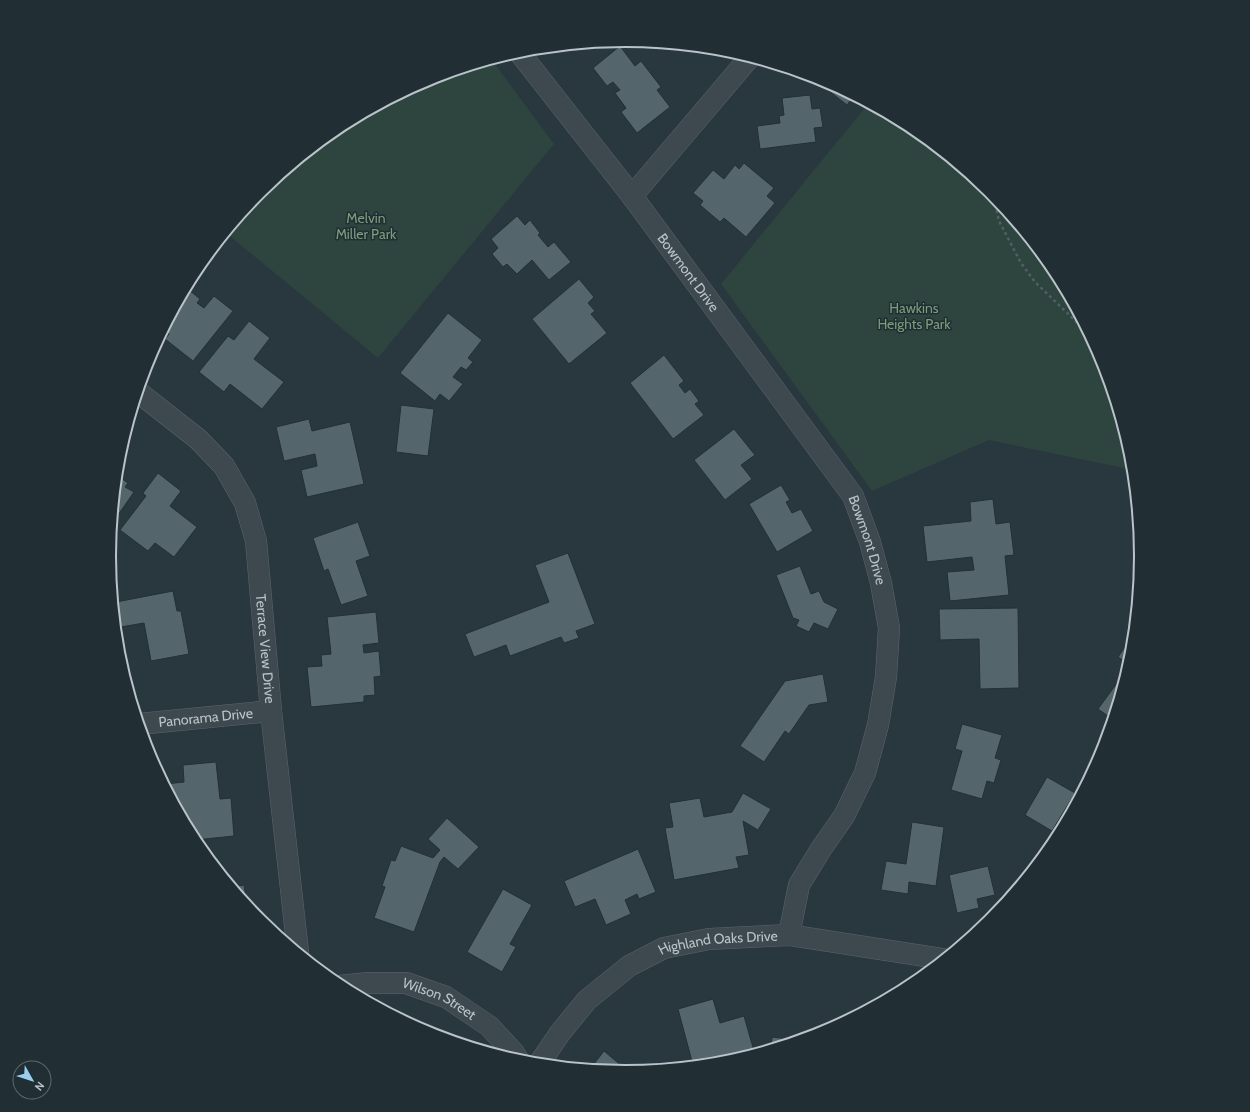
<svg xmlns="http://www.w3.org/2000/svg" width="1250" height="1112" viewBox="0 0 1250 1112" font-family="Cabin,sans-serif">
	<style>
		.green { fill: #2e443f }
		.building { fill: #54656b; stroke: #233036 }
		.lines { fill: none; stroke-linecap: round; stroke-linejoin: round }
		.minor-casing { stroke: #5a666c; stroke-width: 22 }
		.path { stroke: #4d615e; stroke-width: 2.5; stroke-dasharray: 3 3; stroke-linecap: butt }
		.minor { stroke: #3d494f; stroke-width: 21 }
		.labels { text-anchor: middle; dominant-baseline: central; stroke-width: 3; stroke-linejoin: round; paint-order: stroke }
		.park-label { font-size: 14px; fill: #7a9d7a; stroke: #212e34 }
		.street-label { font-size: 14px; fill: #b9c3c9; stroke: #212e34 }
		.rim { fill: none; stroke: #b9c3c9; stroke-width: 2 }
	</style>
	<rect width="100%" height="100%" fill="#29373f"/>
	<path class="green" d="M492 60 554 144 378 358 226 233 260 191 339 127 428 79Z
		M868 104 912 127 990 191 1054 270 1102 359 1131 456 1133 470 989 440 872 491 721 284Z"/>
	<path class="building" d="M620 46 635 66 641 61 661 87 657 90 670 107 637 133 621 112 626 108 615 93 620 90 613 82 607 86 593 68Z
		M810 76 823 79 854 96 847 105Z
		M810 95 812 109 820 108 823 127 814 128 816 142 760 149 757 126 780 123 779 116 784 115 782 98Z
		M744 163 774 188 767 196 775 203 746 237 724 218 720 222 700 205 703 201 693 193 713 170 724 179 735 165 739 169Z
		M517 216 525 225 530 220 540 233 538 235 548 247 554 242 571 262 549 280 532 260 517 274 507 264 503 267 492 254 498 248 491 239Z
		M216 245 218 246 188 284 196 269Z
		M579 279 594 297 588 303 595 311 591 314 607 333 569 364 532 319Z
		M189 290 200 299 197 303 204 308 214 296 233 311 193 361 165 339 169 334 164 329 184 292 186 293Z
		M448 313 482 340 468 358 473 362 466 370 461 367 453 377 463 384 449 401 440 394 435 401 400 373Z
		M249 321 270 338 254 359 284 382 262 409 230 384 224 392 199 372 228 336 234 340Z
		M664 355 684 381 679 385 685 393 690 389 699 401 695 404 704 415 673 439 630 383Z
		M401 405 434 409 428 456 396 452Z
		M309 419 312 431 350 422 364 484 307 497 301 470 317 466 315 454 284 461 276 427Z
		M734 429 755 455 741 465 752 479 725 500 694 460Z
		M119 455 123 457 118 464Z
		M158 473 181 491 170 506 197 527 174 557 155 543 148 551 120 530 146 496 143 493Z
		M117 475 128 483 125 487 134 492 116 518 113 516Z
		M781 485 790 500 786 502 792 513 801 509 813 531 777 552 749 504Z
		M993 499 996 524 1010 522 1014 555 1005 556 1009 595 950 601 947 572 974 570 972 557 927 562 923 526 971 521 970 502Z
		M358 522 370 556 356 561 368 596 341 605 328 569 324 571 313 538Z
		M568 553 595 624 576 631 579 638 564 643 561 637 510 656 506 645 474 657 465 634 549 602 535 565Z
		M800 566 811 594 819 591 824 602 838 609 828 629 814 623 809 632 796 626 799 620 793 618 776 575Z
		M173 591 177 611H181L189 654 151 661 144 623 121 627 116 602Z
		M1018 608 1019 688 980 689 979 639 940 640 939 609Z
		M376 612 379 643 363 645 364 653 379 651 381 676 374 677 375 695 364 696V702L311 707 307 667 322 666 321 655 331 654 327 617Z
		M1133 635 1131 657 1129 664 1118 657Z
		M823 674 828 702 809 705 789 734 785 731 764 762 740 746 785 681Z
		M1117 683 1122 687 1112 719 1098 709Z
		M962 724 1002 735 995 758 1001 760 994 783 987 781 982 799 951 790 962 751 955 749Z
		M216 762 220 799 231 798 234 836 195 840 192 825 187 826 165 784 184 782 183 765Z
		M1047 777 1075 793 1052 831 1025 815Z
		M743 793 771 809 758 830 743 821 749 855 736 857 739 868 674 880 665 828 673 827 669 803 700 798 704 817 732 812Z
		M447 818 479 847 458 869 444 857 440 862 414 932 374 918 385 887 382 886 391 860 395 861 401 846 433 858 440 850 428 839Z
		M912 822 944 827 936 886 909 882 908 894 881 890 886 861 906 864Z
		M1056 839 1054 843 1049 849 1047 844Z
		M638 849 656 892 639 899 637 894 625 900 631 914 606 925 595 899 575 907 564 881Z
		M988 866 995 895 977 899 979 908 957 913 949 875Z
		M244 885 247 905 232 887Z
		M503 889 532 905 510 944 516 947 502 972 467 952Z
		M713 999 720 1023 744 1016 754 1051 706 1064 693 1065 678 1009Z
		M772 1037 797 1040 771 1048Z
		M604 1051 629 1072 590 1069Z"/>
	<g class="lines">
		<defs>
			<g id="minor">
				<path id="s1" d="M519 52 632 196 853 496 870 542 881 583 889 628 886 677 878 725 865 773 844 816 821 849 799 885 789 935"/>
				<path d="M632 196 750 57"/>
				<path id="s2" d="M138 392 198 439 224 466 245 503 256 541 271 711 298 952"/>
				<path id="s3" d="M139 724 271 711"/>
				<path id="s4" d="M339 986 369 983H406L446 997 489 1026 514 1053 519 1061"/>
				<path id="s5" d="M539 1064 560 1033 587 1000 629 966 664 948 709 939 789 935 943 959"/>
			</g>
		</defs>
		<use href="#minor" class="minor-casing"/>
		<path class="path" d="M996 198 997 212 999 221 1021 263 1035 282 1088 333"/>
		<use href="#minor" class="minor"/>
	</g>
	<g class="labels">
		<g class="park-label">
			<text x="366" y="218">Melvin<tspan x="366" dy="16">Miller Park</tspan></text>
			<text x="914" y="308">Hawkins<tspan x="914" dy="16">Heights Park</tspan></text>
		</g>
		<g class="street-label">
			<text stroke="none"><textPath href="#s1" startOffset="278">Bowmont Drive</textPath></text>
			<text stroke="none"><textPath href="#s1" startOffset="602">Bowmont Drive</textPath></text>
			<text stroke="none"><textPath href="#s2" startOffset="304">Terrace View Drive</textPath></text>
			<text stroke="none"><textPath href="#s3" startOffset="67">Panorama Drive</textPath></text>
			<text stroke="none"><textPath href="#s5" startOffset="228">Highland Oaks Drive</textPath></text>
			<text stroke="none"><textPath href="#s4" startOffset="104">Wilson Street</textPath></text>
		</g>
	</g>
	<path d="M0 0H1250V1112H0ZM116 556a509 509 0 1 1 1018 0a509 509 0 1 1-1018 0Z" fill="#212e34" fill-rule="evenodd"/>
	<path class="rim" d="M116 556a509 509 0 1 1 1018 0a509 509 0 1 1-1018 0Z"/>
	<g transform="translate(32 1080) rotate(129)"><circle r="19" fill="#212e34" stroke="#5e6a70"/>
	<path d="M0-3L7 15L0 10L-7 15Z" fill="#99ceee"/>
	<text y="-6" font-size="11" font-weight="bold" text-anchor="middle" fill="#b9c3c9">N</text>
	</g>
</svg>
